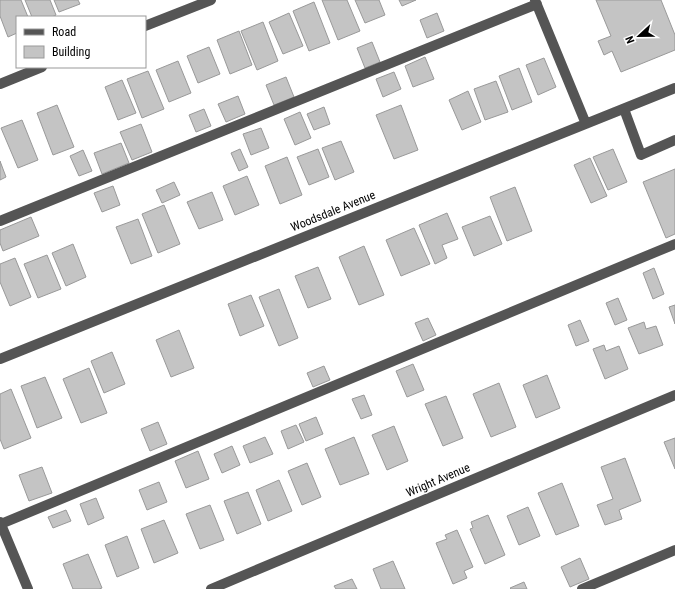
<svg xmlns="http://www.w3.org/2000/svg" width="675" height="589" viewBox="0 0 675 589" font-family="'Roboto Condensed',sans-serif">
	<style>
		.building { fill: #c4c4c4; stroke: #999 }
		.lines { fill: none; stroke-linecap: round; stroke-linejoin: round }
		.minor { stroke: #555; stroke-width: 10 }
		.labels { text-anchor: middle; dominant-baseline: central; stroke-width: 3; stroke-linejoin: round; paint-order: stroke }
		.street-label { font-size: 12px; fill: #000; stroke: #fff }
	</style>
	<rect width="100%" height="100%" fill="#fff"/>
	<path class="building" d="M0 0H21L28 17H17V33L8 37 0 16Z
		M25 0H50L56 15 52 17H32Z
		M54 0H78L80 4 59 12Z
		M322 0H347L360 31 338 40Z
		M355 0H379L385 15 365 23Z
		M399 0H416L402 6Z
		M596 0H661L675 35V50L621 72 612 51 604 55 598 41 611 36Z
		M314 2 330 43 309 51 293 11Z
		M289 13 303 46 283 54 269 22Z
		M437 13 444 31 427 38 420 20Z
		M263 22 278 61 257 70 241 31Z
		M239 31 252 65 230 74 217 40Z
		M372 42 380 62 365 68 357 48Z
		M209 47 220 74 198 83 187 56Z
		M425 57 434 79 413 87 405 66Z
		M544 58 556 87 538 95 526 65Z
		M178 61 191 93 169 102 156 70Z
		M519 68 532 102 512 110 499 76Z
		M148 71 164 109 142 118 127 79Z
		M394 72 401 89 383 97 376 79Z
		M286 77 294 97 274 105 266 85Z
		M122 80 136 113 118 120 105 87Z
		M496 81 508 112 485 120 474 89Z
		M468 91 481 122 462 130 449 100Z
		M238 96 245 114 226 122 218 104Z
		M57 105 74 147 53 155 37 113Z
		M401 105 418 150 394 159 376 115Z
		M324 107 330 124 314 130 307 114Z
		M204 109 211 126 196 132 189 115Z
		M300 112 311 138 295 145 284 119Z
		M22 120 38 160 18 168 1 128Z
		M141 124 152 152 132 160 120 132Z
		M261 128 269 148 251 155 243 134Z
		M341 141 354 172 335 180 322 148Z
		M121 143 129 163 102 174 94 153Z
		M240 149 248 167 239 171 231 153Z
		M318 149 329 177 309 185 297 157Z
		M613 149 627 182 608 190 593 157Z
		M83 150 92 171 79 176 70 156Z
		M287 157 302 195 280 204 265 166Z
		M590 158 607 196 591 203 574 165Z
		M0 161 6 177 0 180Z
		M675 169V234L666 238 643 182Z
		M247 176 259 205 235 215 223 186Z
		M174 182 180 195 162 203 156 190Z
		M113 186 120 205 102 212 94 193Z
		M515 187 532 231 507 241 490 197Z
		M212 192 223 220 199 229 187 202Z
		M164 205 180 244 158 253 142 214Z
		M447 213 458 239 442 245 447 258 435 264 419 225Z
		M490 216 502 244 474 256 462 227Z
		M31 217 39 236 3 251 0 243V230Z
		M138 219 152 256 131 264 116 227Z
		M414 228 430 264 401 276 386 240Z
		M73 244 86 277 66 286 52 253Z
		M364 246 384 295 359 305 339 257Z
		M47 255 61 289 38 298 24 264Z
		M15 258 31 297 10 306 0 282V264Z
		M318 267 331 299 308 308 295 276Z
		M654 268 664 294 653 299 643 273Z
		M279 289 298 338 279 346 259 297Z
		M251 295 264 326 240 336 228 304Z
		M618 298 627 320 615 325 606 303Z
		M675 305V324L669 307Z
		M428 318 436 335 423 341 415 323Z
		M580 320 589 341 576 346 568 325Z
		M644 322 646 329 656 326 663 345 639 354 628 328Z
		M179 330 194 368 171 377 156 340Z
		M604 345 606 351 619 346 628 369 605 379 593 349Z
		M112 352 125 384 104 393 91 361Z
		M413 364 424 390 407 397 396 371Z
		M324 366 330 380 313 387 307 373Z
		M89 368 107 413 81 423 63 379Z
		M547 375 560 408 536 418 523 385Z
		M45 377 62 418 37 428 21 386Z
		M499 383 516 427 491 437 473 394Z
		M11 389 31 438 4 449 0 439V394Z
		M364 395 372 415 361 419 352 399Z
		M446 396 463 438 443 446 425 404Z
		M316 417 323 434 306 441 299 424Z
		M158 422 167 444 150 451 141 429Z
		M296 425 304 442 288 449 281 431Z
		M394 426 408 461 387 470 372 435Z
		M265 437 273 454 250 463 243 446Z
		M354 437 369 474 340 485 325 449Z
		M675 438V469L664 442Z
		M232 446 240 465 222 473 214 454Z
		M198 451 209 479 186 488 175 461Z
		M625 458 641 501 619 510 622 519 605 525 597 505 613 499 601 467Z
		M307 463 321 497 302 505 288 471Z
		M42 467 52 493 29 501 19 475Z
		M279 480 292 511 268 521 256 490Z
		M159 482 167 502 147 510 139 490Z
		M562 483 579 526 556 535 538 493Z
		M248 492 261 524 237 534 224 501Z
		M96 498 104 518 88 525 80 504Z
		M210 505 224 540 200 549 186 514Z
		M528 507 540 536 519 545 507 516Z
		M66 510 71 521 53 528 48 517Z
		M488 515 505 555 485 564 470 529 473 528 471 522Z
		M164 520 178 553 154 563 141 529Z
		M457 530 473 567 464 571 467 578 453 584 436 543 447 539 445 535Z
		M127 536 139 568 117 577 105 545Z
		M88 554 102 588 99 589H73L63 564Z
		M580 558 589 579 570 587 561 567Z
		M393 561 405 589H381L373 569Z
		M352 579 357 589H336L334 586Z
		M524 582 527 589H511L510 588Z"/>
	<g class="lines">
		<path class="minor" d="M535 0 586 124
			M145 26 211 0
			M0 84 42 67
			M624 109 641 155 675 140
			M0 221 537 4
			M0 359 675 88
			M0 522 28 589
			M1 524 675 244
			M211 589 675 395
			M582 589 675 550"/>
	</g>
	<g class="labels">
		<g class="street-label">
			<text transform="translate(333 211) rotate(-22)">Woodsdale Avenue</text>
			<text transform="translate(438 480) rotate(-23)">Wright Avenue</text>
		</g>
	</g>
	<rect x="16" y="16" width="130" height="52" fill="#ffffff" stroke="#999999"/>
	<rect x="24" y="29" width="20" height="6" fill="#555555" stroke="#999999"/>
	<text x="52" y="36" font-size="12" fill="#000000">Road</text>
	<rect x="24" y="46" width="20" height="12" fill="#c4c4c4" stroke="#999999"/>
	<text x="52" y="56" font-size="12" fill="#000000">Building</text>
	<g transform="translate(639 36) rotate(248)" stroke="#ffffff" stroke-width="3" paint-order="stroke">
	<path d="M0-3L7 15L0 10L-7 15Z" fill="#000000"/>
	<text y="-6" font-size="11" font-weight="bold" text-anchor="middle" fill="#000000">N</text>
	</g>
</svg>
